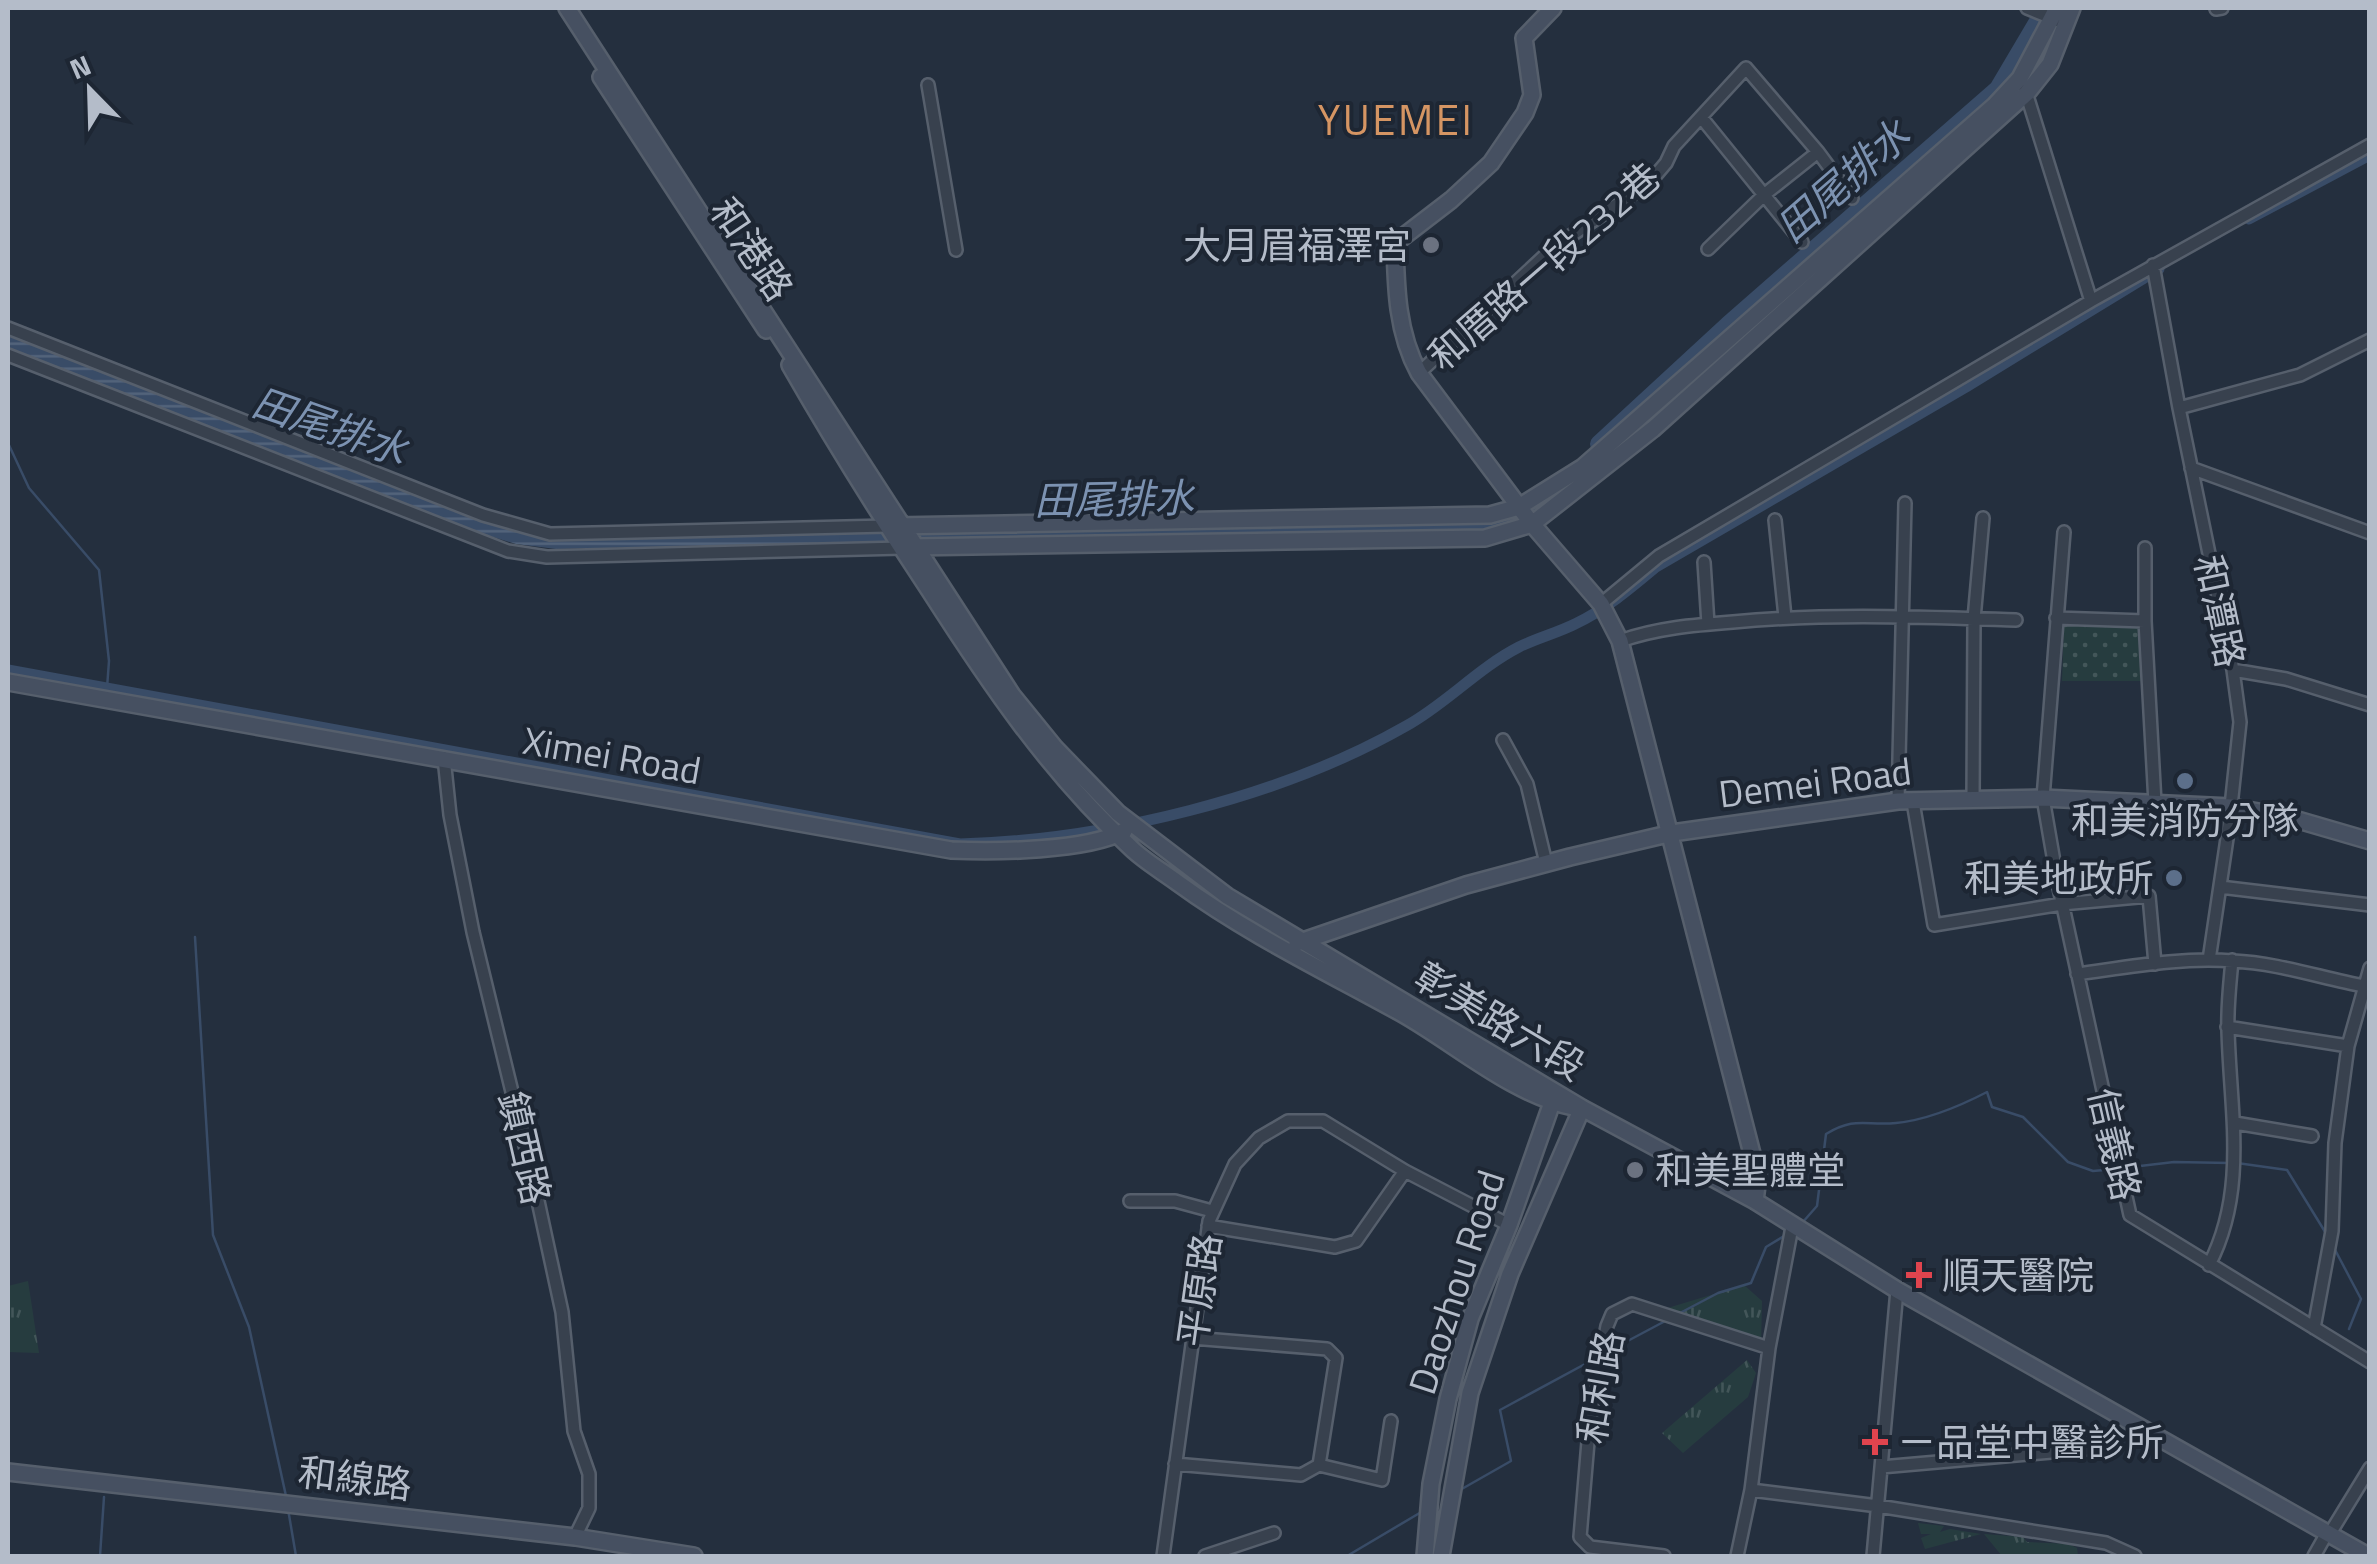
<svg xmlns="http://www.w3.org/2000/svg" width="2377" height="1564" viewBox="0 0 2377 1564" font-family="'Titillium Web','Noto Sans TC',sans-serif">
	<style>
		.grass { fill: url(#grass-tufts) }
		.park { fill: url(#park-dots) }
		.water { fill: url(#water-rules) }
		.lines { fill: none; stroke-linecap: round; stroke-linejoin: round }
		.stream { stroke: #394c67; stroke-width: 2.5 }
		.canal { stroke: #394c67; stroke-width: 11 }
		.river { stroke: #394c67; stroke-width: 18 }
		.street-casing { stroke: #565f6c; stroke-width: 16 }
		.secondary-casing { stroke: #565f6c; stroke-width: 20 }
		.street { stroke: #38414e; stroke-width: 11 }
		.secondary { stroke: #465061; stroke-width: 15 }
		.worship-dot { fill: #6b7280; stroke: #1d2633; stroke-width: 4 }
		.service-dot { fill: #5c6f8a; stroke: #1d2633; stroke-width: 4 }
		.health-dot { fill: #e0444e; stroke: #1d2633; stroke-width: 4 }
		.labels { text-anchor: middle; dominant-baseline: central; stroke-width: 8; stroke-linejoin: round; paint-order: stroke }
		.poi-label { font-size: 38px; fill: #b4bcc9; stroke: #1d2633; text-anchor: start }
		.street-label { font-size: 38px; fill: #b4bcc9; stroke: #1d2633 }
		.water-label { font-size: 40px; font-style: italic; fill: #7c92b1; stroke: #1d2633 }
		.quarter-label { font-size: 42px; letter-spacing: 2.5px; fill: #d59563; stroke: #1d2633 }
	</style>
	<defs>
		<pattern id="grass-tufts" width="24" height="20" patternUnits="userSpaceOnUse" patternTransform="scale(2.5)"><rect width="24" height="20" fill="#263c3f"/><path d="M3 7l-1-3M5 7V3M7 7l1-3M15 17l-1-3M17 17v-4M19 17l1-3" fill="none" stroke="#435659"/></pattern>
		<pattern id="park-dots" width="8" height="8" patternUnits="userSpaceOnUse" patternTransform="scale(2.5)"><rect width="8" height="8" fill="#263c3f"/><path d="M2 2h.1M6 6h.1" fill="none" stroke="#435659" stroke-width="1.8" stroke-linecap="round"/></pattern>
		<pattern id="water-rules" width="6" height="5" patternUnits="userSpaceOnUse" patternTransform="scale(2.5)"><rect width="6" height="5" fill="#394c67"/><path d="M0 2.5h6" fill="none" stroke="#53647b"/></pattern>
	</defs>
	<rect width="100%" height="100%" fill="#242f3e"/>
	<path class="grass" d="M28 1281 39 1353 8 1352V1286Z
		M1744 1285 1762 1301 1761 1346 1661 1310Z
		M1747 1360 1756 1373 1748 1397 1683 1453 1662 1433Z
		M1918 1523 1944 1526 1940 1532 1950 1529 1981 1534 1925 1549 1921 1538 1931 1534H1921Z
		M1984 1534 2023 1537 2027 1542 2069 1544 2077 1548 2078 1556H2002Z"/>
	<path class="park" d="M2064 625 2143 628 2147 681H2062Z"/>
	<path class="water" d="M8 331 489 522 540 537 865 531 872 543 556 549 516 544 480 533 8 347Z"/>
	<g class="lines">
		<path class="stream" d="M8 443 29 488 99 570 109 661 107 688
			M195 937 213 1235 249 1327 286 1496
			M2237 1163 2287 1170 2327 1235
			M2123 1168 2174 1162 2230 1163
			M1802 1223 1817 1206 1826 1134C1856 1116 1865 1126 1896 1123 1927 1120 1960 1106 1987 1092L1992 1107 2023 1117 2068 1162 2093 1171 2115 1169
			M2333 1246 2361 1299 2349 1329
			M1680 1313 1718 1293 1751 1283 1766 1247 1784 1236
			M1605 1353 1669 1319
			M1460 1490 1511 1461 1500 1410 1598 1357
			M288 1509 296 1556
			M100 1556 104 1497
			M1347 1556 1423 1511"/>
		<path class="canal" d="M2249 219 2370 155
			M8 670 960 844C1104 840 1280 798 1406 726 1446 704 1478 668 1519 647 1537 638 1557 633 1575 624 1605 610 1631 588 1656 567L1966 387 2159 269"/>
		<path class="river" d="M1599 444 1728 325 1998 89 2046 8
			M848 538 1148 535 1454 525 1510 521 1535 501"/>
		<defs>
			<path id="street" d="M2027 8 2059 21
				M2216 9 2222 8
				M928 85 956 250
				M2024 86 2091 301
				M1701 117 1802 242
				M1708 249 1765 194 1818 152
				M2153 265 2179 408 2233 670 2240 722 2229 825 2209 960
				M8 328 483 515 550 534 887 526
				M8 355 508 551 547 557 902 548
				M1419 373 1554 247 1649 183 1666 163 1674 146 1746 68 1818 152 1852 198
				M2179 408 2300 375 2370 340
				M2191 468 2370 533
				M1775 520 1785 617
				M2064 532 2043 798 2057 879 2130 1215 2370 1362
				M2145 548V621L2155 803
				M1704 562 1708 624
				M1601 604 1659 556 2091 301 2370 145
				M2056 618 2145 621
				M1620 641C1657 628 1694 625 1733 622 1827 613 1921 617 2016 620
				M2233 670 2286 679 2370 705
				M1503 740 1527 784 1546 863
				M444 758 450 815 473 932 533 1178 562 1312 574 1431 589 1474V1508L575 1537
				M1973 799 1974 619 1983 518
				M1898 801 1905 503
				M1913 802 1934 925 2062 904 2149 896 2155 964
				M2220 887 2370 905
				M2077 974C2129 967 2181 957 2233 961 2278 963 2321 978 2364 986
				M2227 1027 2348 1046
				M2235 1123 2312 1136
				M1130 1201H1175L1212 1211
				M1208 1226 1335 1247 1356 1241 1405 1171
				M2209 1265C2248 1190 2230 1111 2228 1030 2227 1007 2230 983 2232 960
				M2314 1328 2332 1231 2335 1143 2348 1046 2370 968
				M1175 1464 1301 1475 1319 1465 1336 1358 1327 1349 1192 1338
				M1319 1465 1382 1480 1391 1421
				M1881 1467 2097 1448
				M1751 1490 1878 1506 2106 1543 2135 1556
				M2329 1535 2370 1468
				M1163 1556 1209 1221 1235 1164 1259 1138 1288 1121H1323L1405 1171 1509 1225
				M1205 1556 1274 1533
				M1664 1556 1590 1547 1580 1537 1590 1418 1607 1326 1612 1314 1632 1304 1769 1348
				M1737 1556 1751 1490 1769 1348 1792 1227
				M1873 1556 1897 1290
				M2314 1556 2327 1533"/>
			<path id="secondary" d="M567 8 1012 695 1055 748 1118 813 1227 896 1582 1108 1755 1201 1897 1290 2368 1556
				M1553 8 1524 38 1532 95 1525 113 1491 163 1451 200 1395 243C1396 288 1397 333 1419 373L1532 524 1601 604 1620 641 1758 1177 1755 1201
				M601 77 766 330
				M790 365C834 442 881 517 930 591 989 683 1049 772 1130 847 1144 861 1162 871 1178 883 1248 934 1325 971 1401 1013 1456 1044 1511 1094 1573 1107
				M896 526 1490 515 1519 507 1583 467 1994 106 2020 78 2057 8
				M911 547 1485 538 1532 524 1653 429 2027 93 2050 64 2072 8
				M8 682 951 850C994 852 1087 851 1124 831
				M1297 943 1466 885 1570 857 1672 833 1898 801 2043 798 2231 807 2291 818 2370 841
				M8 1472 575 1537 694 1556
				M1425 1556 1431 1484 1448 1399 1470 1319 1509 1225 1555 1094
				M1441 1556 1470 1393 1510 1274 1582 1108"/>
		</defs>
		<use href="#street" class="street-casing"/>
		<use href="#secondary" class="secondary-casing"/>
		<use href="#street" class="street"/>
		<use href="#secondary" class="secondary"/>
	</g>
	<g class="worship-dot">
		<circle cx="1431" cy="245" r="10"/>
		<circle cx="1635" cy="1170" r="10"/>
	</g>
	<g class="service-dot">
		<circle cx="2185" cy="781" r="10"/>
		<circle cx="2174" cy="878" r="10"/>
	</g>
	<g class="health-dot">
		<path d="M1914 1260h10v10h10v10h-10v10h-10v-10h-10v-10h10z"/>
		<path d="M1870 1427h10v10h10v10h-10v10h-10v-10h-10v-10h10z"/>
	</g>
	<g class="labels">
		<g class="poi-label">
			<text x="1411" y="245" text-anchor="end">大月眉福澤宮</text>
			<text x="2185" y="820" text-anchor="middle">和美消防分隊</text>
			<text x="2154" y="878" text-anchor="end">和美地政所</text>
			<text x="1655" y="1170">和美聖體堂</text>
			<text x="1942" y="1275">順天醫院</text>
			<text x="1898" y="1442">ㄧ品堂中醫診所</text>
		</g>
		<g class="street-label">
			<text transform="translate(752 249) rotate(56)">和港路</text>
			<text transform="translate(1544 266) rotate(-41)">和厝路一段232巷</text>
			<text transform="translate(2220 611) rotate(78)">和潭路</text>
			<text transform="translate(612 755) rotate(10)">Ximei Road</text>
			<text transform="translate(1815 782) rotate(-7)">Demei Road</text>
			<text transform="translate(1500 1021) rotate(31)">彰美路六段</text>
			<text transform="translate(2115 1144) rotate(77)">信義路</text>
			<text transform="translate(525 1148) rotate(77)">鎮西路</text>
			<text transform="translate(1456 1282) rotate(-72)">Daozhou Road</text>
			<text transform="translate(1199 1290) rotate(-82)">平原路</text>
			<text transform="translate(1600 1387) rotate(-80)">和利路</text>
			<text transform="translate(355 1478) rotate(7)">和線路</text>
		</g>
		<g class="water-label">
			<text transform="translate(1843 181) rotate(-41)">田尾排水</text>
			<text transform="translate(330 426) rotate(19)">田尾排水</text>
			<text transform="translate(1114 499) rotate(-1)">田尾排水</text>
		</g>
		<g class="quarter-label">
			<text x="1396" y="119">YUEMEI</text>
		</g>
	</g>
	<rect width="2377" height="1564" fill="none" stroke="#b4bcc9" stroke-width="20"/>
	<g transform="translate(90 90) rotate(337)" stroke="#1d2633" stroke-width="8" paint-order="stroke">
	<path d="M0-8L18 38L0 25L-18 38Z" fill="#b4bcc9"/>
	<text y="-15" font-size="28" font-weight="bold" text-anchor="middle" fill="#b4bcc9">N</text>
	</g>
</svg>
